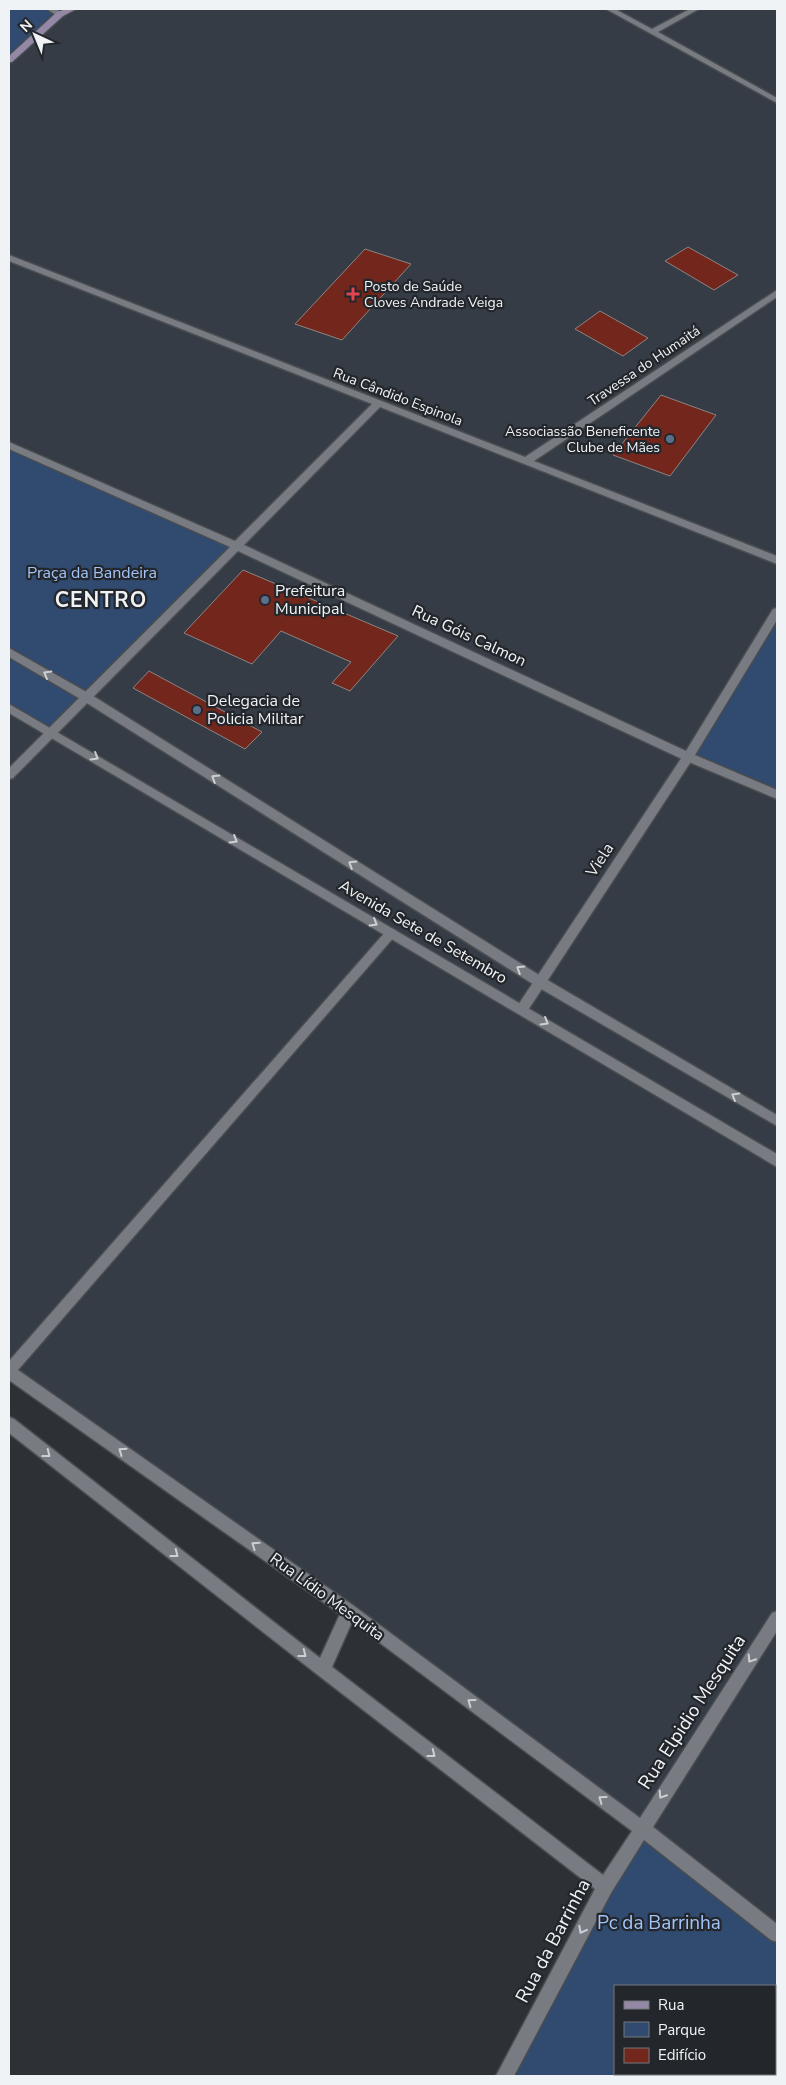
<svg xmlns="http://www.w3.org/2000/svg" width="786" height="2085" viewBox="0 0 786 2085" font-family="'Nunito Sans',sans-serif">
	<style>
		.built { fill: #353c46 }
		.green { fill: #314a6f }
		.building { fill: #73261c; stroke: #8c8482 }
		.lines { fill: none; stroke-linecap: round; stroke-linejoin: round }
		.service-casing { stroke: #4a4d50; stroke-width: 3 }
		.minor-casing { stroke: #4a4d50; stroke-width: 3 }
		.tertiary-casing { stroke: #4a4d50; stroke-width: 3 }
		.secondary-casing { stroke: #4a4d50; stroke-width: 3 }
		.service { fill: #787c82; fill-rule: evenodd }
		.minor { fill: #787c82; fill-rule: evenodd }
		.tertiary { fill: #787c82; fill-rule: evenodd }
		.secondary { fill: #9388a6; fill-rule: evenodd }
		.oneway { stroke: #cccfd3 }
		.health-dot { fill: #e0444e; stroke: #23262b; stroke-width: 2 }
		.service-dot { fill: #5c6f8a; stroke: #23262b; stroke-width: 2 }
		.labels { text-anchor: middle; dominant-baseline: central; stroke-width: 4.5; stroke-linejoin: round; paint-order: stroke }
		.far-poi-label { font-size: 14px; fill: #f0f3f6; stroke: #23262b; text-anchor: start }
		.far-street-label { font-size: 14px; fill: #f0f3f6; stroke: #23262b }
		.park-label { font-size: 16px; fill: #a1c5f9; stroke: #23262b }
		.poi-label { font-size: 16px; fill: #f0f3f6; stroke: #23262b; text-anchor: start }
		.street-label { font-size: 16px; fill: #f0f3f6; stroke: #23262b }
		.near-street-label { font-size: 19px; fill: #f0f3f6; stroke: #23262b }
		.near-park-label { font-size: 19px; fill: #a1c5f9; stroke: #23262b }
		.district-label { font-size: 21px; font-weight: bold; letter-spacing: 1px; fill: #f0f3f6; stroke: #23262b }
	</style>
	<rect width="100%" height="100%" fill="#2d3035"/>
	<path class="built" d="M9 9H777V1934L641 1828 349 1611 9 1372Z"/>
	<path class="green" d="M9 9H72L60 14 9 60Z
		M9 445 237 546 53 732 9 708Z
		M777 612V795L688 757Z
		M641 1828 777 1934V2031L775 2034V1986H615V2074H745L743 2076H505L605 1887Z"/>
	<path class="building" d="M688 247 738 275 714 290 665 261Z
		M365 249 411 264 342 340 295 324Z
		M600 311 648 338 623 356 575 329Z
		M661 395 716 415 670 476 613 455Z
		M243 570 398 636 350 691 332 683 351 662 281 631 252 664 184 633Z
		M149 671 262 732 245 749 133 688Z"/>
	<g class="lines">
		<defs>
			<path id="service" d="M688 753 694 757 692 760 544 986H536L534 982 536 978 684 754Z"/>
			<path id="minor" d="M47 9H56L64 14 57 16Z
				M606 9H615L652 29 690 9H699L658 32 777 98V103Z
				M9 255 525 457 777 290V297L534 461 777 556V564L380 407 244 545 686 751 773 609 777 608V620L695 755 777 790V799L684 760 238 551 13 778 9 779V768L230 547 9 449V442L235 541 372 404 9 261Z
				M391 928 395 930 397 933 395 936 18 1370 354 1606 640 1818 772 1613 777 1611V1631L653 1827 777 1924V1942L771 1940 644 1840 611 1893 514 2076H496L595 1889 318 1675 9 1433V1417L14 1419 320 1658 340 1614 9 1380V1361L387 930ZM352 1622 632 1831 603 1875 332 1667Z
				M540 977 544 978 546 982 544 986 526 1013H518L516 1009 518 1005 536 978Z
				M775 2023H777V2042H775Z
				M735 2074H754L753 2076H735Z"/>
			<path id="tertiary" d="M9 648 90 694 544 978 777 1115V1126L536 986 82 700 9 657Z
				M9 704 777 1154V1167L9 713Z"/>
			<path id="secondary" d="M66 9H76L63 16 12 62H9V56L57 12Z"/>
		</defs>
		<use href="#service" class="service-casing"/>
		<use href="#minor" class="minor-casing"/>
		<use href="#tertiary" class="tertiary-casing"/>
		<use href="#secondary" class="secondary-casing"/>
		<use href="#service" class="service"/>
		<use href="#minor" class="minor"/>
		<use href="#tertiary" class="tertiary"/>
		<use href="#secondary" class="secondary"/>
	</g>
	<defs><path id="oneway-chevron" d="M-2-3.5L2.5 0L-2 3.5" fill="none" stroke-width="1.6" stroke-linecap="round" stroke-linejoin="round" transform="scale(1.25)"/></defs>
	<g class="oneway">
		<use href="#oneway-chevron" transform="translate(47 674) rotate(-150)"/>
		<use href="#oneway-chevron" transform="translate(95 757) rotate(31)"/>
		<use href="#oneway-chevron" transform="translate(215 778) rotate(-148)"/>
		<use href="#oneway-chevron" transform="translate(234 840) rotate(31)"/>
		<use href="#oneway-chevron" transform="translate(352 864) rotate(-148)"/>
		<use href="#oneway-chevron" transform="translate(374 923) rotate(31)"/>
		<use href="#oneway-chevron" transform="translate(520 969) rotate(-148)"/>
		<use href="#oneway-chevron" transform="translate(545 1022) rotate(31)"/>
		<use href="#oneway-chevron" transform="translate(735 1096) rotate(-150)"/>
		<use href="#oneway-chevron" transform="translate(122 1451) rotate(-145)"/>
		<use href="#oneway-chevron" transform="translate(47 1454) rotate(38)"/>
		<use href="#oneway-chevron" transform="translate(255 1545) rotate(-145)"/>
		<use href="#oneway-chevron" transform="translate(175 1554) rotate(38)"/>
		<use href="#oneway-chevron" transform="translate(303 1654) rotate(38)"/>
		<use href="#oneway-chevron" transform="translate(751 1659) rotate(123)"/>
		<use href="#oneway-chevron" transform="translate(471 1702) rotate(-144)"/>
		<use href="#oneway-chevron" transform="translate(432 1754) rotate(38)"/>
		<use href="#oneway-chevron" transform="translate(662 1795) rotate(123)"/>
		<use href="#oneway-chevron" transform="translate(602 1799) rotate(-144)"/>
		<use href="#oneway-chevron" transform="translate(582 1930) rotate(118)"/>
	</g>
	<path class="health-dot" d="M350.5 286.5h5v5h5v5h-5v5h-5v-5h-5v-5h5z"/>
	<g class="service-dot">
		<circle cx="670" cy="439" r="5"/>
		<circle cx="265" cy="600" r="5"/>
		<circle cx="197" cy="710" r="5"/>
	</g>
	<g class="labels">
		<g class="far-poi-label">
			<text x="364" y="286">Posto de Saúde<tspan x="364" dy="16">Cloves Andrade Veiga</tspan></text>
			<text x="660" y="431" text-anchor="end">Associassão Beneficente<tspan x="660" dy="16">Clube de Mães</tspan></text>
		</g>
		<g class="far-street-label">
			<text transform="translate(644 366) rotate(-34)">Travessa do Humaitá</text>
			<text transform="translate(398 397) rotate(21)">Rua Cândido Espinola</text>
		</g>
		<g class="park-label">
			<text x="92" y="573">Praça da Bandeira</text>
		</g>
		<g class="poi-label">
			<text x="275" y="591">Prefeitura<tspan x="275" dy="18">Municipal</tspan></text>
			<text x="207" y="701">Delegacia de<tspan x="207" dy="18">Policia Militar</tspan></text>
		</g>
		<g class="street-label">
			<text transform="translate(469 636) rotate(25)">Rua Góis Calmon</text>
			<text transform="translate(600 860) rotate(-57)">Viela</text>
			<text transform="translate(423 932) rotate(30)">Avenida Sete de Setembro</text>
			<text transform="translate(327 1597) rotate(36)">Rua Lídio Mesquita</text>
		</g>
		<g class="near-street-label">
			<text transform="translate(692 1712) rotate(-57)">Rua Elpidio Mesquita</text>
			<text transform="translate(553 1941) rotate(-62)">Rua da Barrinha</text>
		</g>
		<g class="near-park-label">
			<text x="659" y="1923">Pc da Barrinha</text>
		</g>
		<g class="district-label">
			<text x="101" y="600">CENTRO</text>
		</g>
	</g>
	<rect width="786" height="2085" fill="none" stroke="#f0f3f6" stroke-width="20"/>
	<rect x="614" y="1985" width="162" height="90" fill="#23262b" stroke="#75787c"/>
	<rect x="624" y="2001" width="25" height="8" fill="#9388a6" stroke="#75787c"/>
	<text x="658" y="2010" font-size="15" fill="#f0f3f6">Rua</text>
	<rect x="624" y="2022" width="25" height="15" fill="#314a6f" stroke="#75787c"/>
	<text x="658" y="2035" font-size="15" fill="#f0f3f6">Parque</text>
	<rect x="624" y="2048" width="25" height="15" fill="#73261c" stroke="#75787c"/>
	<text x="658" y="2060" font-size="15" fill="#f0f3f6">Edifício</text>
	<g transform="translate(35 35) rotate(316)" stroke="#23262b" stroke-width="4" paint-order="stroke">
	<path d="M0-4L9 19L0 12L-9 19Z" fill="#f0f3f6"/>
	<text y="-8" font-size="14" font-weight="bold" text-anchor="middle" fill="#f0f3f6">N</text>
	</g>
</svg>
